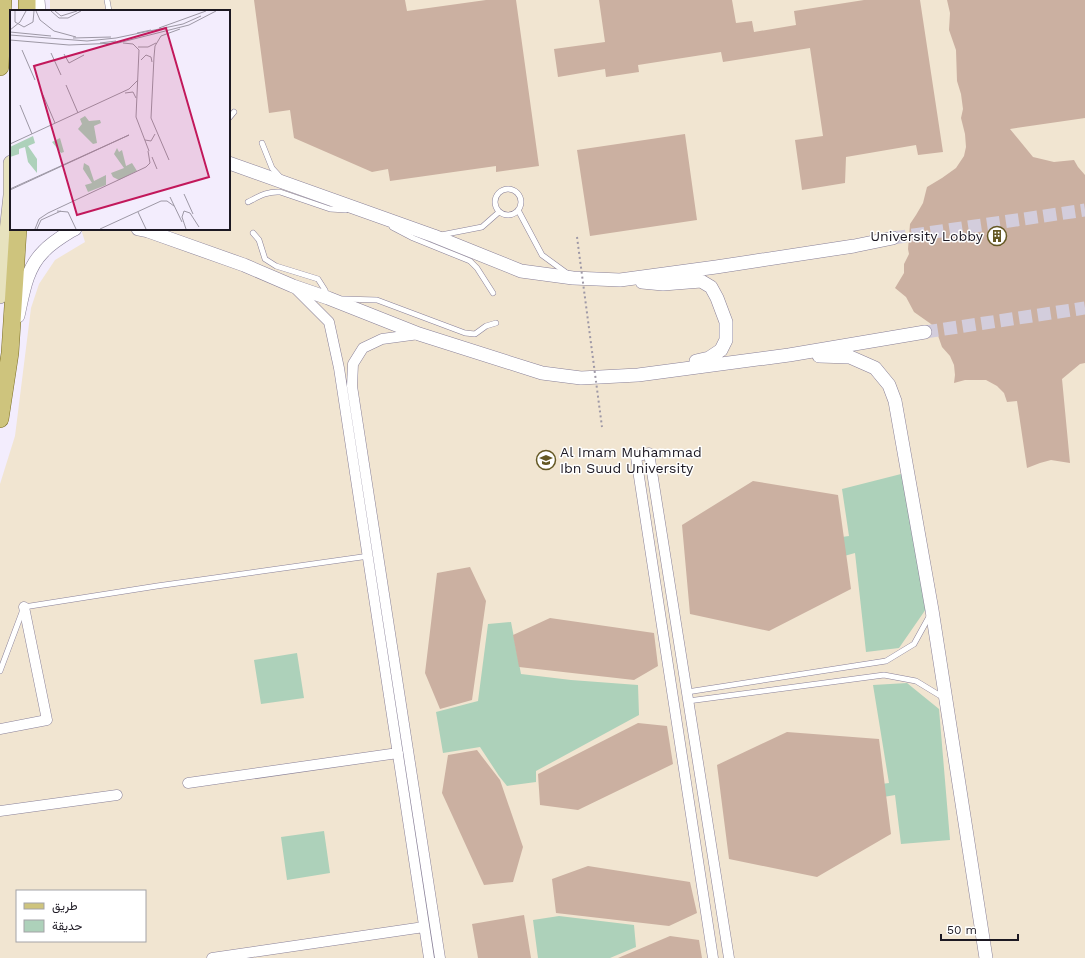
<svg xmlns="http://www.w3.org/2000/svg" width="1085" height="958" viewBox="0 0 1085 958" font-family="'Work Sans',Vazirmatn,sans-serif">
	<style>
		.education { fill: #f1e5d1; fill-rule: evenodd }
		.green { fill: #add1ba }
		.building { fill: #cbb0a1 }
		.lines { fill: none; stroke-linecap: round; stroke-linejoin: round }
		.tertiary-tunnel { stroke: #d3cddc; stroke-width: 13; stroke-dasharray: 13 6; stroke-linecap: butt }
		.service-casing { stroke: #898098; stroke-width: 6 }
		.minor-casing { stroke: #898098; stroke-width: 11 }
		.tertiary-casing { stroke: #898098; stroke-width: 14 }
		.secondary-casing { stroke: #898098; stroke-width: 16 }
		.primary-casing { stroke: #7b6e25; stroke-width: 18 }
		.service { stroke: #fff; stroke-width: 5 }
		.minor { stroke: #fff; stroke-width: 10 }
		.tertiary { stroke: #fff; stroke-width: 13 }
		.secondary { stroke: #e7e2be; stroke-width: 15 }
		.primary { stroke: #cec47d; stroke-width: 17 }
		.path-bridge { stroke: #9e98a6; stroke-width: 2; stroke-dasharray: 2 3; stroke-linecap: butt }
		.labels { text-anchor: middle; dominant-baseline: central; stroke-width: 3; stroke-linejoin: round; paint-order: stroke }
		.poi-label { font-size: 14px; fill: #1c1822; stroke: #fff; text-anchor: end }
		.inset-road { fill: none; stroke: #9d98a5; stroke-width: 1 }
		.view { fill: #c2185b; fill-opacity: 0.15; stroke: #c2185b; stroke-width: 2 }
		.inset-edge { fill: none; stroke: #1c1822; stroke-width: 2 }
	</style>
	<rect width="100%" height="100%" fill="#f3edfd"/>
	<path class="education" d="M50 0H1085V958H0V484L15 436 31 308 39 284 55 260 85 242 81 229H229V11H50ZM17 891H145V941H17Z"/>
	<path class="green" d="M905 473 926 609 899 648 866 652 855 553 776 575 798 543 849 536 842 489Z
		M511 622 521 674 571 680 638 685 639 715 536 771V782L507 786 499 776 480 747 443 753 436 712 478 701 488 624Z
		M297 653 304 698 261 704 254 660Z
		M907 683 939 709 950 840 901 844 895 795 849 803 835 790 889 783 873 685Z
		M324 831 330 873 287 880 281 837Z
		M559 916 634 925 636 947 610 958H538L533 920Z"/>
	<path class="building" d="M254 0H405L407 11 486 0H516L539 166 496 172V166L390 181 388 169 372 172 294 138 290 110 269 113Z
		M599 0H732L736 23 752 21 754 32 796 25 794 11 864 0H920L943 152 918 155 916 145 846 157 845 183 802 190 795 140 823 136 810 48 723 62 721 52 638 65 639 72 606 77 605 69 558 77 554 49 605 42Z
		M947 0H1085V118L1010 129 1033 157 1054 162 1074 160 1078 167 1085 175V363L1080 364 1062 379 1070 463 1051 460 1040 463 1027 468 1017 401 1007 402 1004 393 997 386 986 380H965L954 383 955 375 954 365 950 356 942 347 936 330 931 324 914 312 906 297 895 288 904 273V264L909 254 908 249 910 224 916 215 923 203 927 187 942 178 956 168 964 156 966 147 965 134 961 118 963 109 961 94 957 81 956 50 949 30 950 13Z
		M685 134 697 220 590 236 577 150Z
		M753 481 838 495 851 589 769 631 690 614 682 525Z
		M470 567 486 601 472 700 440 709 425 673 437 573Z
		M550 618 654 633 658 666 634 680 519 667 513 635Z
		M638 723 667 726 673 764 578 810 540 805 538 774Z
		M787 732 879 739 891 834 817 877 729 859 717 765Z
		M477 750 500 780 523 847 513 882 484 885 442 793 448 755Z
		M588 866 690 882 697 913 669 926 556 913 552 879Z
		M524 915 531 958H478L472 924Z
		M670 936 699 940 702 958H618Z"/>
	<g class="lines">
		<path class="tertiary-tunnel" d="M893 238 1085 210
			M925 332 1085 308"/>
		<defs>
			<path id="service" d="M107 0 109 11
				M229 118 234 112
				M262 143 272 168 281 178
				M495 202a13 13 0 1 1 26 0a13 13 0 1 1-26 0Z
				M248 202C258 197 267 191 280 192L330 209 346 210
				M518 210 542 255 568 274
				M392 227 413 238 470 261 477 268 493 293
				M253 233 259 240 265 259 276 266 318 279 325 290 327 297
				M441 235 482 227 499 212
				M343 299 377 300 465 333 475 334 486 326 496 323
				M0 671 24 607 157 586 369 556
				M687 692 886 661 914 644 930 615
				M688 701 884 675 916 681 944 698"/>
			<path id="minor" d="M295 288 329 322 339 368 429 958
				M419 334 382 339 363 348 353 364 352 386 440 958
				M0 729 47 720 24 607
				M188 783 398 753
				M0 811 117 795
				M212 958 424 927
				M713 958 636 457 649 453 729 958"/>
			<path id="tertiary" d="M38 0 39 11
				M229 163 434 236 521 271 573 278 620 280 716 267 854 246 893 238
				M138 229 148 231 244 265 293 286 328 298 419 334 542 373 581 378 638 375 789 355 925 332
				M642 282 663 284 701 281 711 287 717 298 726 322V340L721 350 709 358 696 361
				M18 316C23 294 26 269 43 252 51 243 61 237 71 231L75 229
				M819 356 850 357 875 368 889 385 895 401 932 610 986 958"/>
			<path id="secondary" d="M0 296 11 195V163"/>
			<path id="primary" d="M27 0V11
				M0 67 3 0
				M0 419 10 353 18 229"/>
		</defs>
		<use href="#service" class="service-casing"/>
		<use href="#minor" class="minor-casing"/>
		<use href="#tertiary" class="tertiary-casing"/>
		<use href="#secondary" class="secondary-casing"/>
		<use href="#primary" class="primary-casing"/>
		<use href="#service" class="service"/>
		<use href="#minor" class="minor"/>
		<use href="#tertiary" class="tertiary"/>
		<use href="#secondary" class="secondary"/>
		<use href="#primary" class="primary"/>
		<path class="path-bridge" d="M577 237 602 427"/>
	</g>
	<defs>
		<symbol id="building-ring" viewBox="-11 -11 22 22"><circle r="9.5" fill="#fff" stroke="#645824" stroke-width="1.5"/><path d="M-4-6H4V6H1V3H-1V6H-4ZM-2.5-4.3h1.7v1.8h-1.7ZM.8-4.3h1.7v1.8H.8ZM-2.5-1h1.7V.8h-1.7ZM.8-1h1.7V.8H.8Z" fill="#645824"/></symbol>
		<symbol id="university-ring" viewBox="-11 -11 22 22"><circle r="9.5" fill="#fff" stroke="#645824" stroke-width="1.5"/><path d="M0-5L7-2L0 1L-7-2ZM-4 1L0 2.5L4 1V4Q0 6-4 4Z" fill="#645824"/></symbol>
	</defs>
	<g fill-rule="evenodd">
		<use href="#building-ring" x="986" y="225" width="22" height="22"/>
		<use href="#university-ring" x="535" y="449" width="22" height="22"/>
	</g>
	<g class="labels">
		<g class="poi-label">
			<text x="983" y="236">University Lobby</text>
			<text x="560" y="452" text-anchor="start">Al Imam Muhammad<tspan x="560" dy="16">Ibn Suud University</tspan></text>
		</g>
	</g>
	<g transform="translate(10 10)">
		<rect width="220" height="220" fill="#f3edfd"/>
		<path d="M75 106 79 111 90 110 91 113 84 116 87 133 83 134 68 119 72 114 70 109ZM23 126 25 133 18 136 27 149V163L18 152 15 137 9 139V144L0 147V137ZM50 128 54 142 51 143 42 132ZM107 138 109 142 112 140 116 156 122 153 127 161 109 170 103 167 101 163 114 158 104 144ZM74 153 79 156 84 171 96 165V175L78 182 75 175 82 173 73 159Z" fill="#add1ba"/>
		<path class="inset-road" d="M5 1V12L14 17 23 12 24 1M26 1 30 10 44 21 66 27M41 1 49 8H58L71 1M45 1 51 6 67 1M149 18 196 1M0 20 10 12 16 1M0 22 41 26M127 23 141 20M0 25 77 31 106 28 173 14 191 6M63 28 101 27M0 30 59 35 108 33 179 15 206 1M90 33 106 31M113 33 123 34 129 40 126 107 139 141M128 37H138L146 33M12 40 25 70M41 43 51 65M54 44 59 53 74 45M131 50 136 45 141 47 142 52M56 75 68 103M115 83 123 82 126 88M33 85 45 113M10 95 22 124M135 130 141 131 145 124M0 134 119 79 128 70M142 147 147 159M159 150 141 108 144 47 145 36 151 26 170 19M0 179 119 125 0 180M174 184 183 204M160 187 172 212M47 201 58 202 66 219M128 202 136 219M25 219 29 209 38 203 136 157 140 153 138 141M27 219 31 210 51 201M90 219 151 191H157L164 196M176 219 172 207 174 201 180 203 189 217"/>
		<path class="view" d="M156 18 199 167 67 205 24 56Z"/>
		<rect width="220" height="220" class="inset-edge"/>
	</g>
	<rect x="16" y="890" width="130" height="52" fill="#ffffff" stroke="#a4a3a7"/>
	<rect x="24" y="903" width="20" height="6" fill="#cec47d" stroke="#a4a3a7"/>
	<text x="52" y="910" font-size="12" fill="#1c1822">طريق</text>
	<rect x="24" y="920" width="20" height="12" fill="#add1ba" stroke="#a4a3a7"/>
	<text x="52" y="930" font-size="12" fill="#1c1822">حديقة</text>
	<path d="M941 934v6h77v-6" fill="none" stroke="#1c1822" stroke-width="2"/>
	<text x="947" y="934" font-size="12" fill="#1c1822" stroke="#ffffff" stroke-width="3" paint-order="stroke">50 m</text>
</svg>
